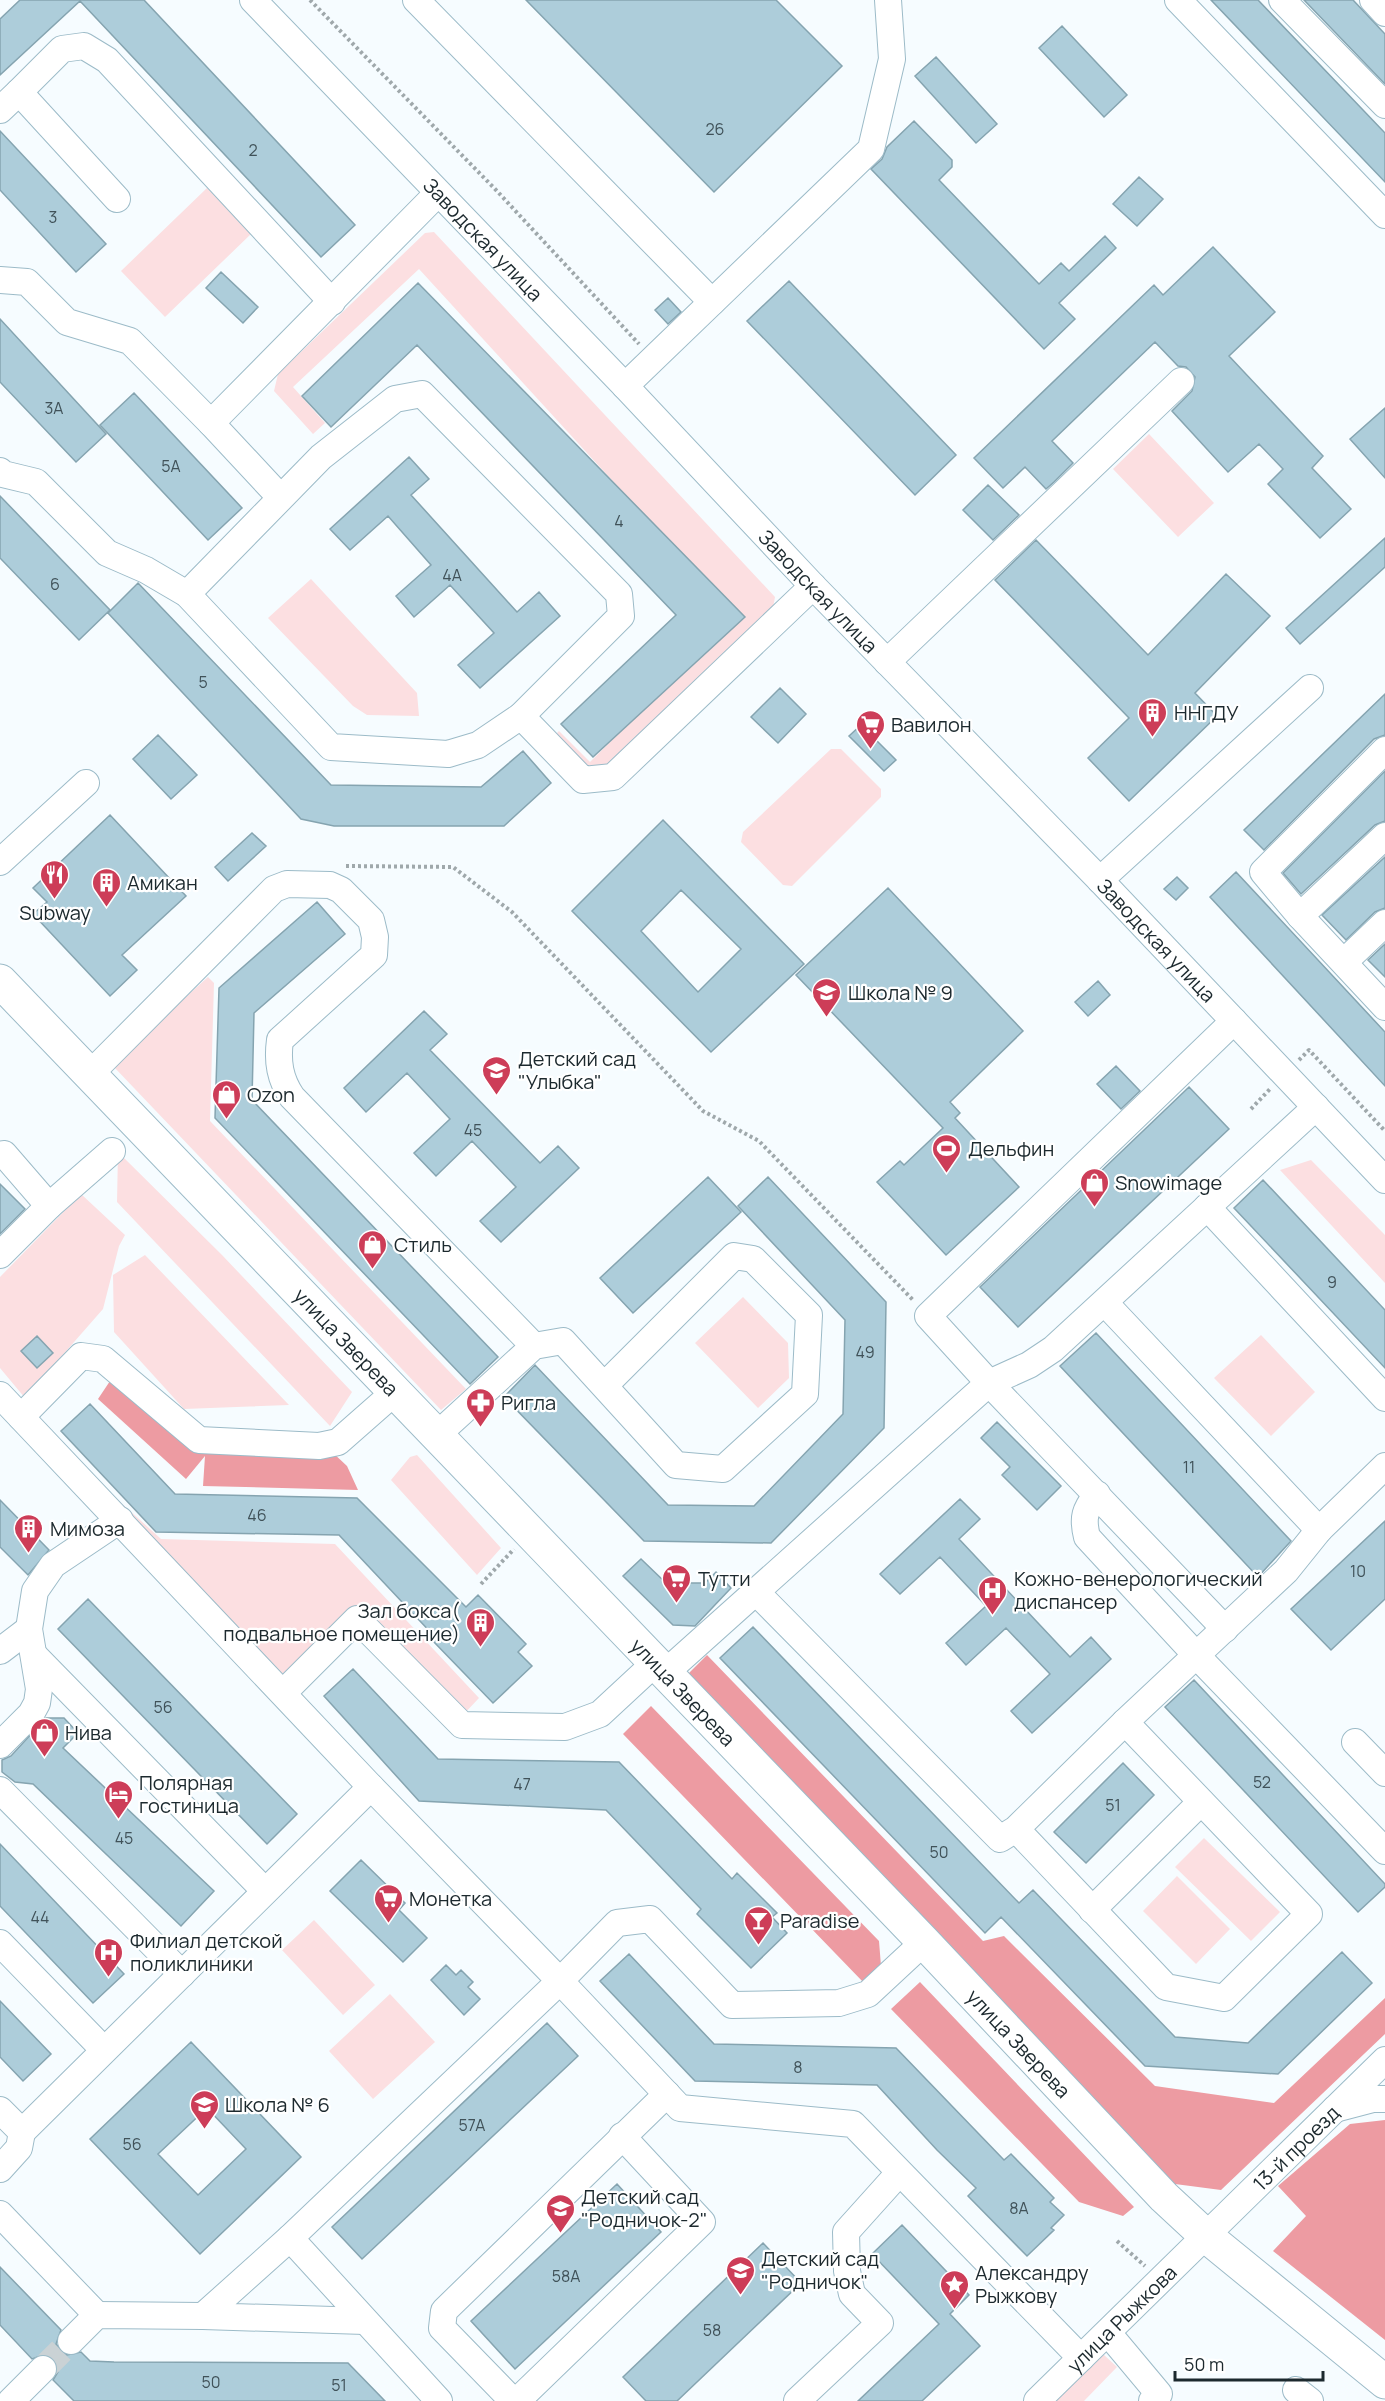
<svg xmlns="http://www.w3.org/2000/svg" width="1385" height="2401" viewBox="0 0 1385 2401" font-family="Manrope,sans-serif">
	<style>
		.green { fill: #fcdfe1 }
		.forest { fill: #ed9ba2 }
		.building { fill: #adcdda; stroke: #85a4b0; stroke-width: 1.5; fill-rule: evenodd }
		.lines { fill: none; stroke-linecap: round; stroke-linejoin: round }
		.minor-tunnel { stroke: #cad2d5; stroke-width: 26; stroke-dasharray: 26 13; stroke-linecap: butt }
		.minor-casing { stroke: #9cbbc8; stroke-width: 28 }
		.major-casing { stroke: #9cbbc8; stroke-width: 35 }
		.path { stroke: #9fa8ab; stroke-width: 4; stroke-dasharray: 3 3; stroke-linecap: butt }
		.minor { stroke: #fff; stroke-width: 26 }
		.major { stroke: #fff; stroke-width: 33 }
		.labels { text-anchor: middle; dominant-baseline: central; stroke-width: 4.5; stroke-linejoin: round; paint-order: stroke }
		.number-label { font-size: 16px; fill: #405259 }
		.street-label { font-size: 20px; fill: #1c292e; stroke: #fff }
		.poi-label { font-size: 20px; fill: #1c292e; stroke: #fff; text-anchor: start }
	</style>
	<rect width="100%" height="100%" fill="#f6fcff"/>
	<path class="green" d="M207 188 251 234 165 317 121 271Z
		M434 232 775 597 773 608 609 771 583 770 553 737 559 731 590 762 736 616 419 269 293 387 325 423 313 434 274 391 278 374 425 233Z
		M1149 434 1214 503 1178 537 1113 469Z
		M311 579 417 693 419 716 367 715 353 706 268 618Z
		M831 749H841L881 789V797L792 886 783 885 741 842 743 832Z
		M208 977 214 983 210 1121 466 1389 441 1410 114 1067 117 1059Z
		M118 1152 222 1255 352 1392 330 1426 117 1202Z
		M1311 1160 1385 1235V1283L1280 1170Z
		M81 1194 125 1235 119 1246 103 1309 25 1398 0 1368V1277Z
		M145 1255 289 1405 184 1409 114 1332 113 1275Z
		M743 1297 788 1343 789 1378 758 1408 695 1343Z
		M1261 1335 1315 1392 1271 1436 1214 1378Z
		M54 1442 161 1539 335 1544 479 1698 463 1715 363 1609 281 1678Z
		M417 1455 501 1548 477 1575 391 1480 410 1457Z
		M1204 1838 1280 1912 1251 1941 1175 1867Z
		M1177 1876 1230 1929 1196 1964 1143 1911Z
		M314 1920 375 1985 343 2015 282 1950Z
		M390 1994 435 2042 373 2099 329 2051Z
		M1103 2354 1117 2367 1084 2401H1055Z"/>
	<path class="forest" d="M110 1381 181 1435 214 1454 314 1456 331 1451 347 1466 358 1490 203 1486 205 1456 186 1479 98 1399Z
		M707 1655 983 1941 1004 1936 1155 2086 1274 2103 1385 1998V2034L1221 2190 1175 2184 685 1677Z
		M651 1706 879 1941 881 1966 864 1983 623 1734Z
		M920 1982 1134 2207 1123 2216 1079 2202 891 2009Z
		M1385 2120V2340L1273 2251 1306 2216 1278 2186 1350 2124Z"/>
	<path class="building" d="M20 0H144L355 225 321 257 80 1 0 75V19Z
		M526 0H776L842 66 714 192Z
		M1211 0H1258L1385 133V182Z
		M1304 0H1353L1385 34V84Z
		M1062 26 1127 95 1104 117 1039 48Z
		M936 57 997 124 976 143 915 76Z
		M914 121 952 160V167L939 180 1039 284 1061 263 1069 271 1105 236 1116 248 1059 303 1075 319 1044 349 871 169 882 159 887 147Z
		M0 131 106 244 76 272 0 190Z
		M1139 177 1163 199 1137 226 1113 204Z
		M1213 247 1275 312 1229 356 1323 456 1312 468 1351 509 1320 538 1268 484 1283 469 1259 444 1228 472 1172 411 1192 391 1195 377 1186 367 1178 366 1155 342 1052 441 1073 463 1054 482 1046 489 1025 467 1003 488 974 458 1154 285 1163 295Z
		M221 272 258 307 243 323 206 288Z
		M789 281 956 455 915 495 747 321Z
		M418 283 745 617 593 757 561 724 676 615 417 345 331 427 302 396Z
		M668 298 681 312 668 324 655 310Z
		M0 319 106 434 76 462 0 382Z
		M134 393 242 508 208 540 100 425Z
		M1385 408V478L1350 439Z
		M409 457 429 479 411 495 517 612 539 592 560 616 480 688 458 665 494 633 450 585 414 617 396 596 431 565 388 516 350 550 330 529Z
		M988 485 1019 515 993 540 963 510Z
		M0 496 110 610 79 640 0 558Z
		M1385 538V567L1300 644 1286 628Z
		M1036 540 1148 655 1226 574 1270 616 1195 693 1217 716 1129 801 1088 758 1129 718 995 580Z
		M138 583 331 785 481 787 523 751 551 783 504 826H334L301 819 108 613Z
		M780 688 806 714 778 743 751 717Z
		M1385 694V735L1374 739 1264 850 1244 830Z
		M861 725 896 760 884 771 849 736Z
		M158 735 197 775 171 799 133 759Z
		M1385 771V821L1375 825 1301 894 1283 873Z
		M110 815 186 896 122 955 137 970 110 996 33 914 47 902 33 888Z
		M663 820 804 964 711 1052 572 911ZM681 890 741 949 698 992 641 931Z
		M252 833 266 846 228 881 215 867Z
		M1385 857V908L1375 912 1346 940 1322 915Z
		M1236 872 1385 1032V1086L1210 897Z
		M1177 877 1188 888 1176 900 1164 889Z
		M888 888 1023 1031 950 1102 960 1113 955 1118 1019 1187 946 1255 877 1182 900 1161 904 1165 943 1128 796 975Z
		M317 902 345 934 254 1013 252 1100 498 1357 470 1384 215 1118 219 988Z
		M1385 944V977L1368 960Z
		M1098 981 1110 995 1088 1016 1075 1002Z
		M424 1011 447 1034 430 1050 540 1163 558 1146 579 1168 501 1242 480 1221 516 1187 472 1141 436 1176 414 1153 450 1119 407 1073 366 1112 344 1088Z
		M1116 1066 1140 1091 1121 1109 1097 1084Z
		M1189 1087 1229 1129 1018 1327 980 1287Z
		M708 1177 741 1212 633 1313 600 1278Z
		M768 1177 886 1302 884 1428 771 1543 644 1541 504 1397 535 1365 668 1505 754 1506 843 1414 845 1320 738 1206Z
		M1263 1180 1385 1310V1368L1234 1208Z
		M0 1184 25 1209 0 1234Z
		M1096 1333 1291 1541 1258 1577 1060 1366Z
		M37 1336 53 1353 37 1368 21 1351Z
		M90 1404 175 1494 357 1498 466 1607 478 1595 526 1644 518 1652 532 1666 493 1703 432 1640 435 1637 339 1535 156 1532 61 1431Z
		M997 1422 1061 1486 1037 1510 1002 1475 1010 1467 981 1438Z
		M960 1499 980 1519 959 1539 1070 1657 1091 1637 1111 1659 1032 1733 1011 1711 1050 1674 1006 1628 966 1665 946 1643 986 1606 940 1557 900 1594 880 1574Z
		M0 1500 49 1550 28 1575 0 1547Z
		M1385 1521V1599L1331 1650 1291 1609Z
		M641 1559 666 1583H705L716 1572 731 1588 695 1626 673 1625 623 1576Z
		M88 1599 297 1814 267 1844 58 1629Z
		M753 1627 1019 1903 1033 1890 1175 2037 1248 2043 1342 1952 1372 1983 1278 2074 1145 2066 1001 1917 985 1933 720 1658Z
		M353 1669 438 1759 619 1762 732 1879 737 1873 777 1913 772 1917 787 1933 751 1968 697 1914 701 1909 606 1810 419 1801 324 1696Z
		M1194 1680 1385 1884V1887L1358 1912 1165 1707Z
		M46 1718H64L78 1733 63 1748 214 1891 181 1926 33 1784 15 1782 2 1772V1760L11 1756Z
		M1123 1763 1154 1795 1086 1863 1054 1832Z
		M0 1844 124 1974 93 2003 0 1906Z
		M361 1860 405 1903 399 1910 427 1938 403 1962 330 1891Z
		M629 1954 714 2044 896 2048 1004 2160 1011 2154 1054 2198 1050 2202 1064 2215 1051 2228 1054 2230 1027 2256 968 2196 976 2188 937 2150 877 2085 695 2081 600 1981Z
		M446 1965 456 1975 461 1970 473 1982 468 1987 480 1999 464 2015 431 1980Z
		M0 2001 51 2054 23 2081 0 2057Z
		M547 2023 578 2056 362 2259 332 2227Z
		M191 2042 301 2157 200 2254 90 2139ZM207 2108 246 2149 198 2195 158 2154Z
		M617 2184 661 2232 515 2369 471 2321Z
		M902 2225 969 2295 950 2314 980 2346 922 2401H858L939 2324 872 2254Z
		M763 2243 801 2283 677 2401H646L623 2377Z
		M0 2267 61 2330 56 2344 67 2355 81 2352 90 2361 114 2362 348 2363 385 2401H74L53 2380 58 2372 54 2359 46 2354 32 2359 0 2325Z"/>
	<g class="lines">
		<path class="minor-tunnel" d="M43 2369 71 2341"/>
		<defs>
			<g id="minor">
				<path id="s1" d="M253 0 625 386 813 586 1100 880 1385 1180"/>
				<path d="M416 0 712 302"/>
				<path d="M1178 0 1385 215"/>
				<path d="M1282 0 1385 105"/>
				<path d="M1373 0 1385 13"/>
				<path d="M19 92 62 49 84 46 107 60 332 302"/>
				<path d="M0 110 19 92 117 199"/>
				<path d="M0 280 27 282 67 322 130 341 211 423"/>
				<path d="M625 386 871 149 892 59 888 0"/>
				<path d="M0 471 3 474 36 482 107 553 146 570 187 594 331 747 448 754 478 745 521 716 583 780 613 777 813 586"/>
				<path d="M280 497 211 423 438 193"/>
				<path d="M187 594 321 457 395 399 422 394 619 594 621 616 521 716"/>
				<path d="M887 662 1181 381"/>
				<path d="M1385 750 1263 872 1300 916 1385 1007"/>
				<path d="M0 862 86 783"/>
				<path d="M1100 880 1310 688"/>
				<path d="M1300 916 1385 836"/>
				<path d="M1344 962 1385 923"/>
				<path d="M89 1075 274 889 287 884 330 885 341 890 371 920 375 937 374 955 280 1040C277 1062 280 1079 292 1097L534 1346"/>
				<path d="M4 1154 49 1206"/>
				<path d="M1207 1207 1385 1398"/>
				<path d="M0 1255 49 1206 112 1151"/>
				<path d="M1105 1303 1319 1530"/>
				<path d="M0 1395 371 1787 560 1981 290 2238 439 2401"/>
				<path d="M21 1417 81 1356 103 1359 199 1440 319 1446 338 1442 396 1391"/>
				<path d="M438 1434 534 1346 563 1341 676 1465 723 1469 805 1394 809 1315 753 1259 734 1256 605 1385"/>
				<path d="M1097 1494C1085 1510 1082 1517 1087 1537L1196 1655 1385 1851"/>
				<path d="M755 1591 1000 1839 1016 1829 1166 1987 1224 1998 1309 1914 1125 1722 1016 1829"/>
				<path d="M1225 1629 989 1383 928 1316 1234 1021"/>
				<path d="M0 1651 29 1629"/>
				<path d="M36 1657 265 1891"/>
				<path d="M665 1673 989 1383 1029 1365 1053 1349 1316 1107"/>
				<path d="M284 1692 357 1619 462 1725 565 1727 600 1714 655 1663"/>
				<path d="M1125 1722 1286 1571 1319 1530 1385 1466"/>
				<path d="M1355 1742 1385 1773"/>
				<path d="M0 1745 31 1714 37 1703 39 1689 29 1629 35 1591 53 1565 120 1520"/>
				<path d="M0 1790 182 1974"/>
				<path d="M1092 1910 1201 1802"/>
				<path d="M924 1942 868 1994 839 2003 732 2005 650 1919 617 1923 560 1981 680 2108 853 2124 1081 2358"/>
				<path d="M0 1943 104 2050"/>
				<path d="M1335 2109 1373 2099H1385"/>
				<path d="M0 2110 22 2132 19 2148 0 2169"/>
				<path d="M22 2132 371 1787"/>
				<path d="M0 2214 97 2315"/>
				<path d="M290 2238 203 2316 365 2321"/>
				<path d="M1108 2333 1159 2394 1152 2401"/>
				<path d="M71 2341 97 2315 203 2316"/>
				<path d="M1296 2390 1310 2401"/>
				<path d="M11 2401 43 2369"/>
				<path d="M513 2401 442 2328 444 2311 667 2094"/>
				<path d="M517 2401 702 2222 622 2136"/>
				<path d="M797 2401 880 2323 852 2294 847 2271 846 2232 899 2173"/>
				<path id="s2" d="M1037 2401 1385 2060"/>
			</g>
			<g id="major">
				<path id="s3" d="M0 981 924 1942 1164 2197 1206 2236 1385 2382"/>
			</g>
		</defs>
		<use href="#minor" class="minor-casing"/>
		<use href="#major" class="major-casing"/>
		<path class="path" d="M310 0 496 190 639 344
			M346 866 453 867 512 912 703 1111 759 1141 913 1300
			M1299 1060 1309 1050 1385 1131
			M1251 1109 1270 1089
			M481 1584 514 1549
			M1117 2241 1145 2266"/>
		<use href="#minor" class="minor"/>
		<use href="#major" class="major"/>
	</g>
	<defs>
		<symbol id="building-pin" viewBox="-11 -11 22 30"><path d="M0 17L-7.5 6A9.5 9.5 0 1 1 7.5 6Z" fill="#cd3d58" stroke="#fff"/><path d="M-4-6H4V6H1V3H-1V6H-4ZM-2.5-4.3h1.7v1.8h-1.7ZM.8-4.3h1.7v1.8H.8ZM-2.5-1h1.7V.8h-1.7ZM.8-1h1.7V.8H.8Z" fill="#fff"/></symbol>
		<symbol id="supermarket-pin" viewBox="-11 -11 22 30"><path d="M0 17L-7.5 6A9.5 9.5 0 1 1 7.5 6Z" fill="#cd3d58" stroke="#fff"/><path d="M-6-5.5h2.5l.6 2H6L4.5 2H-2.5L-4.4-4H-6ZM-1.5 3.2a1.3 1.3 0 1 0 .1 0ZM3 3.2a1.3 1.3 0 1 0 .1 0Z" fill="#fff"/></symbol>
		<symbol id="restaurant-pin" viewBox="-11 -11 22 30"><path d="M0 17L-7.5 6A9.5 9.5 0 1 1 7.5 6Z" fill="#cd3d58" stroke="#fff"/><path d="M-5-6h1v4h1v-4h1v4h1v-4h1v5L-1.5 .5V6h-2V.5L-5-1ZM5-6V6H3V1.5H1.5Q1.5-4 5-6Z" fill="#fff"/></symbol>
		<symbol id="school-pin" viewBox="-11 -11 22 30"><path d="M0 17L-7.5 6A9.5 9.5 0 1 1 7.5 6Z" fill="#cd3d58" stroke="#fff"/><path d="M0-5L7-2L0 1L-7-2ZM-4 1L0 2.5L4 1V4Q0 6-4 4Z" fill="#fff"/></symbol>
		<symbol id="shop-pin" viewBox="-11 -11 22 30"><path d="M0 17L-7.5 6A9.5 9.5 0 1 1 7.5 6Z" fill="#cd3d58" stroke="#fff"/><path d="M-5-2.5h2.3a2.7 3.5 0 0 1 5.4 0H5L5.5 6h-11ZM-1.5-2.5h3a1.5 2.3 0 0 0-3 0Z" fill="#fff"/></symbol>
		<symbol id="stadium-pin" viewBox="-11 -11 22 30"><path d="M0 17L-7.5 6A9.5 9.5 0 1 1 7.5 6Z" fill="#cd3d58" stroke="#fff"/><path d="M0-5a6.5 5 0 1 0 0 10a6.5 5 0 1 0 0-10ZM-3.5-1.8h7v3.6h-7Z" fill="#fff"/></symbol>
		<symbol id="pharmacy-pin" viewBox="-11 -11 22 30"><path d="M0 17L-7.5 6A9.5 9.5 0 1 1 7.5 6Z" fill="#cd3d58" stroke="#fff"/><path d="M-2-6h4v4h4v4h-4v4h-4v-4h-4v-4h4Z" fill="#fff"/></symbol>
		<symbol id="hospital-pin" viewBox="-11 -11 22 30"><path d="M0 17L-7.5 6A9.5 9.5 0 1 1 7.5 6Z" fill="#cd3d58" stroke="#fff"/><path d="M-5-5h3v3.5h4V-5h3V5h-3V1.5h-4V5h-3Z" fill="#fff"/></symbol>
		<symbol id="hotel-pin" viewBox="-11 -11 22 30"><path d="M0 17L-7.5 6A9.5 9.5 0 1 1 7.5 6Z" fill="#cd3d58" stroke="#fff"/><path d="M-6-4.5h1.5V1H6V5H4.5V3h-9V5H-6ZM-4 0a1.8 1.8 0 1 1 3.6 0ZM.5 0V-2.5h3Q6-2.5 6 0Z" fill="#fff"/></symbol>
		<symbol id="bar-pin" viewBox="-11 -11 22 30"><path d="M0 17L-7.5 6A9.5 9.5 0 1 1 7.5 6Z" fill="#cd3d58" stroke="#fff"/><path d="M-6-5H6L.8 .8V4.5H3.5V6h-7V4.5H-.8V.8Z" fill="#fff"/></symbol>
		<symbol id="sight-pin" viewBox="-11 -11 22 30"><path d="M0 17L-7.5 6A9.5 9.5 0 1 1 7.5 6Z" fill="#cd3d58" stroke="#fff"/><path d="M0-6L1.8-2.2L6-1.7L2.9 1.2L3.7 5.4L0 3.3L-3.7 5.4L-2.9 1.2L-6-1.7L-1.8-2.2Z" fill="#fff"/></symbol>
	</defs>
	<g fill-rule="evenodd">
		<use href="#building-pin" x="1136" y="696" width="33" height="45"/>
		<use href="#supermarket-pin" x="854" y="708" width="33" height="45"/>
		<use href="#restaurant-pin" x="38" y="858" width="33" height="45"/>
		<use href="#building-pin" x="90" y="866" width="33" height="45"/>
		<use href="#school-pin" x="810" y="976" width="33" height="45"/>
		<use href="#school-pin" x="480" y="1054" width="33" height="45"/>
		<use href="#shop-pin" x="210" y="1078" width="33" height="45"/>
		<use href="#stadium-pin" x="930" y="1132" width="33" height="45"/>
		<use href="#shop-pin" x="1078" y="1166" width="33" height="45"/>
		<use href="#shop-pin" x="356" y="1228" width="33" height="45"/>
		<use href="#pharmacy-pin" x="464" y="1386" width="33" height="45"/>
		<use href="#building-pin" x="12" y="1512" width="33" height="45"/>
		<use href="#supermarket-pin" x="660" y="1562" width="33" height="45"/>
		<use href="#hospital-pin" x="976" y="1574" width="33" height="45"/>
		<use href="#building-pin" x="464" y="1606" width="33" height="45"/>
		<use href="#shop-pin" x="28" y="1716" width="33" height="45"/>
		<use href="#hotel-pin" x="102" y="1778" width="33" height="45"/>
		<use href="#supermarket-pin" x="372" y="1882" width="33" height="45"/>
		<use href="#bar-pin" x="742" y="1904" width="33" height="45"/>
		<use href="#hospital-pin" x="92" y="1936" width="33" height="45"/>
		<use href="#school-pin" x="188" y="2088" width="33" height="45"/>
		<use href="#school-pin" x="544" y="2192" width="33" height="45"/>
		<use href="#school-pin" x="724" y="2254" width="33" height="45"/>
		<use href="#sight-pin" x="938" y="2268" width="33" height="45"/>
	</g>
	<g class="labels">
		<g class="number-label">
			<text x="715" y="129">26</text>
			<text x="253" y="150">2</text>
			<text x="53" y="217">3</text>
			<text x="54" y="408">3А</text>
			<text x="171" y="466">5А</text>
			<text x="619" y="521">4</text>
			<text x="452" y="575">4А</text>
			<text x="55" y="584">6</text>
			<text x="203" y="682">5</text>
			<text x="473" y="1130">45</text>
			<text x="1332" y="1282">9</text>
			<text x="865" y="1352">49</text>
			<text x="1189" y="1467">11</text>
			<text x="257" y="1515">46</text>
			<text x="1358" y="1571">10</text>
			<text x="163" y="1707">56</text>
			<text x="1262" y="1782">52</text>
			<text x="522" y="1784">47</text>
			<text x="1113" y="1805">51</text>
			<text x="124" y="1838">45</text>
			<text x="939" y="1852">50</text>
			<text x="40" y="1917">44</text>
			<text x="798" y="2067">8</text>
			<text x="472" y="2125">57А</text>
			<text x="132" y="2144">56</text>
			<text x="1019" y="2208">8А</text>
			<text x="566" y="2276">58А</text>
			<text x="712" y="2330">58</text>
			<text x="211" y="2382">50</text>
			<text x="339" y="2385">51</text>
		</g>
		<g class="street-label">
			<text stroke="none"><textPath href="#s1" startOffset="332">Заводская улица</textPath></text>
			<text stroke="none"><textPath href="#s1" startOffset="818">Заводская улица</textPath></text>
			<text stroke="none"><textPath href="#s1" startOffset="1304">Заводская улица</textPath></text>
			<text stroke="none"><textPath href="#s3" startOffset="500">улица Зверева</textPath></text>
			<text stroke="none"><textPath href="#s3" startOffset="986">улица Зверева</textPath></text>
			<text stroke="none"><textPath href="#s3" startOffset="1472">улица Зверева</textPath></text>
			<text stroke="none"><textPath href="#s2" startOffset="362">13-й проезд</textPath></text>
			<text stroke="none"><textPath href="#s2" startOffset="118">улица Рыжкова</textPath></text>
		</g>
		<g class="poi-label">
			<text x="1174" y="712">ННГДУ</text>
			<text x="891" y="724">Вавилон</text>
			<text x="127" y="882">Амикан</text>
			<text x="55" y="912" text-anchor="middle">Subway</text>
			<text x="848" y="992">Школа № 9</text>
			<text x="518" y="1058">Детский сад<tspan x="518" dy="23">"Улыбка"</tspan></text>
			<text x="247" y="1094">Ozon</text>
			<text x="968" y="1148">Дельфин</text>
			<text x="1115" y="1182">Snowimage</text>
			<text x="394" y="1244">Стиль</text>
			<text x="501" y="1402">Ригла</text>
			<text x="50" y="1528">Мимоза</text>
			<text x="698" y="1578">Тутти</text>
			<text x="1014" y="1578">Кожно-венерологический<tspan x="1014" dy="23">диспансер</tspan></text>
			<text x="460" y="1610" text-anchor="end">Зал бокса(<tspan x="460" dy="23">подвальное помещение)</tspan></text>
			<text x="65" y="1732">Нива</text>
			<text x="139" y="1782">Полярная<tspan x="139" dy="23">гостиница</tspan></text>
			<text x="409" y="1898">Монетка</text>
			<text x="780" y="1920">Paradise</text>
			<text x="130" y="1940">Филиал детской<tspan x="130" dy="23">поликлиники</tspan></text>
			<text x="225" y="2104">Школа № 6</text>
			<text x="581" y="2196">Детский сад<tspan x="581" dy="23">"Родничок-2"</tspan></text>
			<text x="761" y="2258">Детский сад<tspan x="761" dy="23">"Родничок"</tspan></text>
			<text x="975" y="2272">Александру<tspan x="975" dy="23">Рыжкову</tspan></text>
		</g>
	</g>
	<path d="M1175 2371v9h148v-9" fill="none" stroke="#1c292e" stroke-width="3"/>
	<text x="1184" y="2371" font-size="18" fill="#1c292e" stroke="#ffffff" stroke-width="4.5" paint-order="stroke">50 m</text>
</svg>
